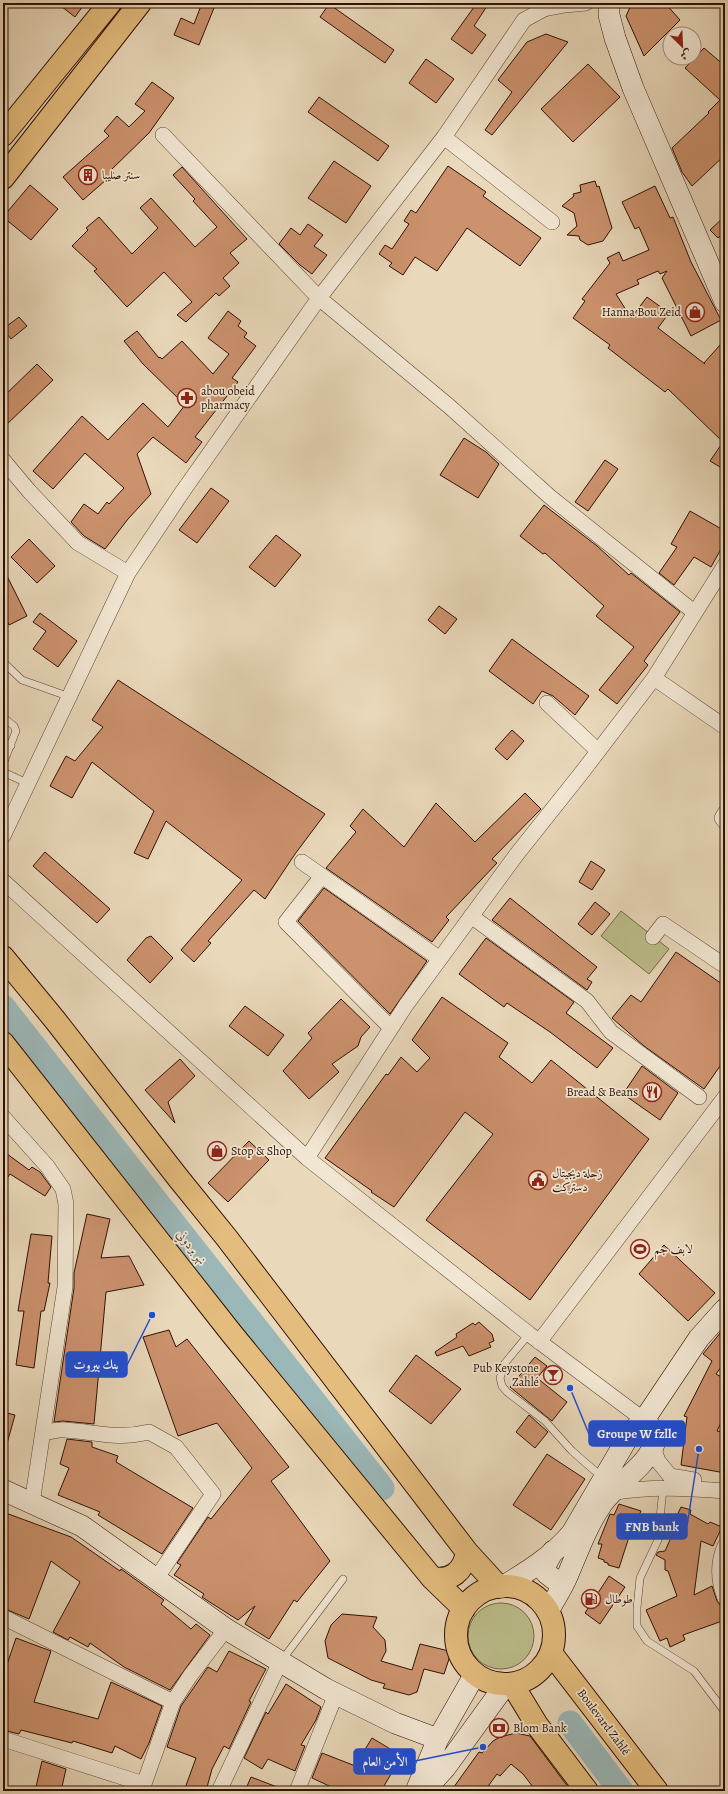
<svg xmlns="http://www.w3.org/2000/svg" width="728" height="1794" viewBox="0 0 728 1794" font-family="Alegreya,Amiri,serif">
	<style>
		.green { fill: #bcbd8b; stroke: #766647 }
		.lines { fill: none; stroke-linecap: round; stroke-linejoin: round }
		.river { stroke: #9bb8b9; stroke-width: 25 }
		.building { fill: #cc926e; stroke: #2f1003 }
		.lane-casing { stroke: #5e4231; stroke-width: 8 }
		.street-casing { stroke: #5e4231; stroke-width: 16 }
		.secondary-casing { stroke: #2f1003; stroke-width: 22 }
		.highway-casing { stroke: #2f1003; stroke-width: 24 }
		.lane { stroke: #f1e6d2; stroke-width: 7 }
		.street { stroke: #f1e6d2; stroke-width: 15 }
		.secondary { stroke: #f1e6d2; stroke-width: 21 }
		.highway { stroke: #e4bc7d; stroke-width: 22 }
		.labels { text-anchor: middle; dominant-baseline: central; stroke-width: 3.5; stroke-linejoin: round; paint-order: stroke }
		.poi-label { font-size: 12px; fill: #2f1003; stroke: #f1e6d2; text-anchor: start }
		.street-label { font-size: 12px; fill: #2f1003; stroke: #f1e6d2 }
		.water-label { font-size: 13px; font-style: italic; fill: #554b43; stroke: #f1e6d2 }
		.leader { fill: none; stroke: #1d4ed8; stroke-width: 1.5 }
		.callout-dot { fill: #1d4ed8; stroke: #f1e6d2; stroke-width: 1.5 }
		.callout { fill: #1d4ed8; stroke: #1d4ed8; stroke-width: 1.5 }
		.callout-label { font-size: 13px; text-anchor: middle; font-weight: bold; fill: #fff }
	</style>
	<rect width="100%" height="100%" fill="#e9d8ba"/>
	<filter id="stains"><feTurbulence type="fractalNoise" baseFrequency=".005" numOctaves="4"/><feColorMatrix values="0 0 0 0 .2 0 0 0 0 .09 0 0 0 0 .02 0 0 0 .5 -.17"/></filter>
	<radialGradient id="worn" r=".72"><stop offset=".6" stop-color="#630" stop-opacity="0"/><stop offset="1" stop-color="#630" stop-opacity=".3"/></radialGradient>
	<path class="green" d="M621 911 669 949 649 974 601 936Z
		M468 1636a33 33 0 1 1 66 0a33 33 0 1 1-66 0Z"/>
	<g class="lines">
		<path class="river" d="M3 1007 382 1488
			M570 1723 621 1791"/>
	</g>
	<path class="building" d="M57 3H85L75 17Z
		M202 3H216L199 45 174 35 181 18 194 24Z
		M477 3H489L474 26 486 35 472 54 451 39Z
		M632 3H665L680 20 644 56 626 16Z
		M329 4 394 50 385 63 320 17Z
		M546 34 568 42 492 135 485 130 512 92 498 80 527 42Z
		M704 48 725 66V155L692 186 682 172 672 148 709 113 708 112 720 100 685 68Z
		M426 59 454 79 436 103 409 83Z
		M588 64 620 97 573 142 541 109Z
		M152 82 174 98 149 133 111 170 114 173 83 200 63 177 109 136 104 131 117 116 129 127 145 111 135 104Z
		M319 97 389 146 378 161 308 112Z
		M334 161 371 186 346 223 308 198Z
		M448 166 486 192 483 196 541 238 520 266 467 228 437 271 415 257 403 275 389 266 392 263 379 254 385 245 392 249 409 224 404 221 411 210 416 213Z
		M182 167 247 239 230 253 239 263 223 278 230 286 219 296 216 293 186 322 177 315 192 302 164 272 127 307 94 271 97 269 72 246 88 230 86 228 99 217 132 254 158 228 140 208 151 198 195 247 217 227 193 201 195 199 173 175Z
		M595 181 597 187 599 186 612 228 603 241 588 245 580 240 579 236 567 235 577 226 574 213 562 206 574 196 573 194 581 192 580 185Z
		M30 185 58 209 31 240 3 217Z
		M655 186 670 218 673 217 691 262 721 320 691 336 662 278 667 271 660 274 658 271 637 280 639 284 616 294 631 318 647 297 669 313 658 328 705 364 704 363 720 345 725 353V470L710 461 723 442 668 389 665 392 608 348 610 345 573 318 585 301 582 299 610 263 607 258 619 252 623 261 649 250 639 227 635 229 622 202Z
		M725 216V231L718 238 710 230Z
		M308 224 323 235 314 246 327 255 312 274 300 265 279 244 291 228 300 235Z
		M228 311 241 321 238 326 247 333 244 337 256 346 232 378 238 382 195 437 202 442 186 463 153 437 137 454 151 494 128 519 105 549 84 536 71 522 84 504 98 514 107 502 109 504 124 488 85 453 53 489 33 471 82 416 108 440 143 403 168 427 185 405 143 364 124 341 137 331 159 358 160 357 162 359 182 341 213 374 229 354 208 338Z
		M19 317 27 326 11 339 3 329Z
		M37 364 53 380 3 428V397Z
		M464 438 486 452 499 464 478 498 440 475Z
		M605 460 618 469 588 511 575 502Z
		M211 488 229 501 197 543 179 530Z
		M544 505 597 546 629 575 631 573 680 612 644 661 648 665 617 704 599 690 634 647 596 616 604 606 545 553 543 554 520 536Z
		M690 511 725 531V542L711 567 694 557 674 585 659 573 677 547 671 544Z
		M276 535 301 555 275 587 249 567Z
		M29 539 55 566 37 583 11 557Z
		M3 568 27 616 9 625 3 612Z
		M439 606 457 619 445 634 428 620Z
		M40 613 77 641 58 667 33 649 46 631 33 622Z
		M512 639 589 696 575 715 553 696 542 691 533 704 489 671Z
		M118 680 325 814 295 854 265 899 254 890 208 941 211 943 194 962 181 950 242 880 166 821 148 859 134 853 154 811 92 762 72 798 50 786 66 756 75 761 103 727 92 720Z
		M512 730 524 741 507 760 495 749Z
		M525 793 541 809 492 859 497 863 446 917 449 920 432 942 326 868 356 832 350 826 363 809 404 847 436 803 475 842Z
		M45 852 110 909 97 923 33 866Z
		M591 861 605 870 592 890 579 882Z
		M324 888 427 961 390 1014 298 921Z
		M510 898 597 967 587 979 592 982 587 990 492 920Z
		M595 902 610 914 592 935 578 924Z
		M151 936 173 958 150 983 127 960 146 938Z
		M486 938 574 1002 566 1013 613 1048 597 1068 550 1032 507 1003 504 1007 459 974Z
		M676 952 725 986V1059L704 1089 644 1046 612 1018 631 995 641 1002Z
		M442 997 508 1043 499 1057 532 1083 551 1060 649 1139 530 1300 426 1220 493 1134 465 1112 394 1207 371 1192 372 1191 325 1158 386 1074 388 1075 401 1057 417 1072 430 1058 412 1040Z
		M341 999 370 1027 361 1037 358 1046 332 1064 339 1072 309 1099 283 1071 312 1038 308 1033Z
		M245 1006 284 1035 268 1056 229 1026Z
		M180 1059 195 1076 168 1102 175 1123 145 1090Z
		M642 1066 678 1093 660 1120 623 1094Z
		M249 1141 269 1160 228 1202 208 1183Z
		M3 1151 29 1170 32 1167 40 1172 51 1187 45 1196 10 1174 3 1184Z
		M87 1214 110 1219 101 1258 129 1256 144 1285 106 1292 94 1424 63 1421 54 1422 74 1288V1273Z
		M31 1234 52 1236 48 1283H50L44 1311H41L34 1368 16 1365 24 1311H18Z
		M664 1245 715 1293 688 1321 639 1274Z
		M479 1322 492 1334 494 1341 489 1343 491 1347 469 1356 463 1346 437 1356 435 1352 457 1337 456 1334 473 1323 475 1325Z
		M725 1327V1362L716 1374 725 1379V1415L717 1431 725 1432V1473L681 1465 687 1417 684 1416 712 1361 703 1354Z
		M169 1330 176 1347 187 1339 289 1467 271 1481 330 1561 297 1602 294 1600 269 1639 245 1624 255 1606 238 1620 208 1601 202 1597 204 1594 174 1575 181 1565 177 1563 208 1517 211 1519 252 1468 217 1423 178 1436 143 1337Z
		M416 1355 461 1389 431 1424 389 1391Z
		M535 1357 547 1366 537 1378 567 1402 552 1421 510 1387Z
		M3 1412 15 1415 6 1447 3 1446Z
		M529 1415 548 1432 535 1448 516 1432Z
		M67 1439 92 1442V1447L118 1456 116 1462 193 1508 162 1554 98 1515 100 1512 58 1495 69 1468 60 1464Z
		M547 1454 585 1479 551 1530 513 1505Z
		M619 1504 641 1511 629 1537 619 1568 608 1565V1563L604 1562V1560L598 1558 602 1544H598L610 1514 614 1515Z
		M681 1507 691 1510 690 1514 708 1524 710 1522 722 1527 713 1546 701 1541 694 1595 712 1586 717 1601 721 1606 725 1620 683 1635 685 1640 670 1647 667 1638 660 1641 646 1610 677 1596 668 1571 665 1570V1560L656 1555 658 1552 665 1551 674 1531 672 1530 675 1526 673 1524Z
		M3 1512 71 1537 120 1571 121 1569 164 1600 161 1604 191 1629 196 1624 210 1635 170 1690 124 1667 90 1643 88 1647 70 1637 68 1640 53 1632 80 1582 51 1561 29 1619 3 1608Z
		M609 1576 625 1587 600 1624 585 1613Z
		M342 1614 377 1617 373 1627 385 1640 386 1651 381 1661 412 1670 420 1644 449 1651 450 1656 444 1674 424 1669 417 1692 409 1695 383 1688 385 1684 371 1680 328 1658 325 1641 331 1625Z
		M16 1638 51 1651 34 1702 98 1719 111 1682 162 1706 149 1743 141 1759 115 1746 112 1753 73 1741 72 1743 21 1730 19 1734 3 1730V1676Z
		M229 1651 266 1669 249 1701 251 1702 229 1749 224 1746 212 1769 206 1791H184L196 1758 167 1747 181 1706 208 1667 217 1672Z
		M286 1684 321 1707 316 1720 301 1745 305 1746 295 1771 268 1759 262 1769 244 1758 266 1712 268 1714Z
		M516 1733 530 1736 571 1791H536L523 1774 511 1764 500 1776 497 1774 486 1789 483 1787 480 1791H451L479 1752 482 1753 493 1741 500 1737Z
		M372 1738 392 1750 386 1764 394 1769 381 1791H340L312 1778 322 1753 376 1774 364 1751Z
		M42 1761 66 1769 61 1791H35Z
		M251 1777 285 1790V1791H245Z"/>
	<g class="lines">
		<defs>
			<path id="lane" d="M3 662 22 680 70 697
				M3 717 14 726 16 731 3 764
				M3 741 11 746
				M3 772 27 783
				M529 1334 505 1363 500 1378 502 1386 507 1392 545 1421 572 1451 603 1478
				M663 1488 658 1540 640 1578 637 1608V1626L647 1641 694 1671 725 1712
				M282 1660 343 1579"/>
			<path id="street" d="M163 135 319 298 450 407 549 496 694 612
				M444 137 552 222
				M3 460 29 491 78 543 128 573
				M654 678 725 727
				M547 703 598 751
				M725 813 722 818 725 822
				M3 836 128 573 183 491 319 298 444 137 524 20 544 9 565 5 586 3
				M302 862 440 959
				M322 876 286 922 391 1028
				M3 881 307 1158 529 1334 644 1420
				M471 916 587 1001 611 1032 699 1097
				M653 937 663 924 725 966
				M3 1117 47 1166 63 1189 66 1204 65 1287 32 1503
				M307 1158 406 1005 517 854 583 771 654 678 725 565
				M539 1342 725 1097
				M43 1433C50 1432 58 1429 65 1430 97 1432 116 1440 149 1432L176 1447 213 1494 156 1579
				M653 1447 658 1461 670 1476 694 1480
				M611 1493C649 1486 686 1488 725 1491
				M725 1546C717 1564 718 1580 725 1598
				M3 1617 173 1702
				M3 1739 144 1784
				M143 1791 144 1784 173 1702 190 1676 226 1629
				M219 1791 280 1662
				M297 1791 336 1694"/>
			<path id="secondary" d="M609 3V15L615 38 633 88 725 302
				M3 1490 82 1526 226 1629 326 1689 395 1723 438 1739
				M553 1551 545 1566 546 1573 555 1580 565 1581
				M502 1587C527 1572 553 1556 572 1533L631 1432 644 1420 699 1338 725 1309
				M548 1611C554 1601 561 1590 566 1579 577 1554 586 1527 602 1504 616 1484 643 1469 653 1447 658 1437 652 1427 644 1420
				M416 1791 438 1739 475 1674
				M424 1791 445 1768 506 1684"/>
			<path id="highway" d="M3 135 110 3
				M3 178 140 3
				M3 957 55 1020 179 1179 226 1237 467 1552 499 1587
				M3 1043 232 1334 432 1578 464 1609
				M432 1578C451 1582 464 1571 467 1552
				M456 1635a49 49 0 1 1 98 0a49 49 0 1 1-98 0Z
				M551 1653 657 1791
				M512 1684 537 1725 587 1791"/>
		</defs>
		<use href="#lane" class="lane-casing"/>
		<use href="#street" class="street-casing"/>
		<use href="#secondary" class="secondary-casing"/>
		<use href="#highway" class="highway-casing"/>
		<use href="#lane" class="lane"/>
		<use href="#street" class="street"/>
		<use href="#secondary" class="secondary"/>
		<use href="#highway" class="highway"/>
	</g>
	<defs>
		<symbol id="building-ring" viewBox="-11 -11 22 22"><circle r="9.5" fill="#f1e6d2" stroke="#8f2418" stroke-width="1.5"/><path d="M-4-6H4V6H1V3H-1V6H-4ZM-2.5-4.3h1.7v1.8h-1.7ZM.8-4.3h1.7v1.8H.8ZM-2.5-1h1.7V.8h-1.7ZM.8-1h1.7V.8H.8Z" fill="#8f2418"/></symbol>
		<symbol id="shop-ring" viewBox="-11 -11 22 22"><circle r="9.5" fill="#f1e6d2" stroke="#8f2418" stroke-width="1.5"/><path d="M-5-2.5h2.3a2.7 3.5 0 0 1 5.4 0H5L5.5 6h-11ZM-1.5-2.5h3a1.5 2.3 0 0 0-3 0Z" fill="#8f2418"/></symbol>
		<symbol id="pharmacy-ring" viewBox="-11 -11 22 22"><circle r="9.5" fill="#f1e6d2" stroke="#8f2418" stroke-width="1.5"/><path d="M-2-6h4v4h4v4h-4v4h-4v-4h-4v-4h4Z" fill="#8f2418"/></symbol>
		<symbol id="restaurant-ring" viewBox="-11 -11 22 22"><circle r="9.5" fill="#f1e6d2" stroke="#8f2418" stroke-width="1.5"/><path d="M-5-6h1v4h1v-4h1v4h1v-4h1v5L-1.5 .5V6h-2V.5L-5-1ZM5-6V6H3V1.5H1.5Q1.5-4 5-6Z" fill="#8f2418"/></symbol>
		<symbol id="civic-ring" viewBox="-11 -11 22 22"><circle r="9.5" fill="#f1e6d2" stroke="#8f2418" stroke-width="1.5"/><path d="M-.6-6.5H3V-4.5H.6V-3L4-1V1h2V6H-6V1h2V-1L-.6-3ZM-1.2 2.5V6h2.4V2.5Z" fill="#8f2418"/></symbol>
		<symbol id="stadium-ring" viewBox="-11 -11 22 22"><circle r="9.5" fill="#f1e6d2" stroke="#8f2418" stroke-width="1.5"/><path d="M0-5a6.5 5 0 1 0 0 10a6.5 5 0 1 0 0-10ZM-3.5-1.8h7v3.6h-7Z" fill="#8f2418"/></symbol>
		<symbol id="bar-ring" viewBox="-11 -11 22 22"><circle r="9.5" fill="#f1e6d2" stroke="#8f2418" stroke-width="1.5"/><path d="M-6-5H6L.8 .8V4.5H3.5V6h-7V4.5H-.8V.8Z" fill="#8f2418"/></symbol>
		<symbol id="fuel-ring" viewBox="-11 -11 22 22"><circle r="9.5" fill="#f1e6d2" stroke="#8f2418" stroke-width="1.5"/><path d="M-5.5-6h7V0h2V4h1.3V-2.5L3-4.5l.8-.8L6-3V5H2.5V1h-1V6h-7ZM-4.2-4.7v3.2H.2V-4.7Z" fill="#8f2418"/></symbol>
		<symbol id="bank-ring" viewBox="-11 -11 22 22"><circle r="9.5" fill="#f1e6d2" stroke="#8f2418" stroke-width="1.5"/><path d="M-6-4H6V4H-6ZM0-2.3a2.3 2.3 0 1 0 0 4.6a2.3 2.3 0 1 0 0-4.6Z" fill="#8f2418"/></symbol>
	</defs>
	<g fill-rule="evenodd">
		<use href="#building-ring" x="77" y="164" width="22" height="22"/>
		<use href="#shop-ring" x="684" y="301" width="22" height="22"/>
		<use href="#pharmacy-ring" x="176" y="387" width="22" height="22"/>
		<use href="#restaurant-ring" x="641" y="1081" width="22" height="22"/>
		<use href="#shop-ring" x="206" y="1140" width="22" height="22"/>
		<use href="#civic-ring" x="527" y="1169" width="22" height="22"/>
		<use href="#stadium-ring" x="629" y="1238" width="22" height="22"/>
		<use href="#bar-ring" x="542" y="1364" width="22" height="22"/>
		<use href="#fuel-ring" x="580" y="1588" width="22" height="22"/>
		<use href="#bank-ring" x="488" y="1717" width="22" height="22"/>
	</g>
	<g class="labels">
		<g class="poi-label">
			<text x="102" y="175">سنتر صليبا</text>
			<text x="681" y="312" text-anchor="end">Hanna Bou Zeid</text>
			<text x="201" y="391">abou obeid<tspan x="201" dy="14">pharmacy</tspan></text>
			<text x="638" y="1092" text-anchor="end">Bread &amp; Beans</text>
			<text x="231" y="1151">Stop &amp; Shop</text>
			<text x="552" y="1173">زحلة ديجيتال<tspan x="552" dy="14">دستركت</tspan></text>
			<text x="654" y="1249">لابف جم</text>
			<text x="539" y="1368" text-anchor="end">Pub Keystone<tspan x="539" dy="14">Zahlé</tspan></text>
			<text x="605" y="1599">طوطال</text>
			<text x="513" y="1728">Blom Bank</text>
		</g>
		<g class="street-label">
			<text transform="translate(604 1722) rotate(53)">Boulevard Zahlé</text>
		</g>
		<g class="water-label">
			<text transform="translate(192 1247) rotate(52)">نهر بردوني</text>
		</g>
	</g>
	<path class="leader" d="M152 1315L127 1365M570 1388L589 1434M699 1449L687 1526M483 1747L415 1761"/>
	<g class="callout-dot">
		<circle cx="152" cy="1315" r="4"/>
		<circle cx="570" cy="1388" r="4"/>
		<circle cx="699" cy="1449" r="4"/>
		<circle cx="483" cy="1747" r="4"/>
	</g>
	<g class="callout">
		<rect x="66" y="1352" width="61" height="25" rx="4"/>
		<rect x="589" y="1421" width="96" height="25" rx="4"/>
		<rect x="617" y="1514" width="70" height="25" rx="4"/>
		<rect x="354" y="1749" width="61" height="25" rx="4"/>
	</g>
	<g class="callout-label">
		<text x="96" y="1369">بنك بيروت</text>
		<text x="637" y="1438">Groupe W fzllc</text>
		<text x="652" y="1531">FNB bank</text>
		<text x="385" y="1766">الأمن العام</text>
	</g>
	<rect width="728" height="1794" fill="none" stroke="#e9d8ba" stroke-width="16"/>
	<rect x="4" y="4" width="720" height="1786" fill="none" stroke="#2f1003" stroke-width="2"/>
	<rect x="8" y="8" width="712" height="1778" fill="none" stroke="#2f1003"/>
	<g transform="translate(682 46) rotate(156)"><circle r="19" fill="#f1e6d2" stroke="#a3907f"/>
	<path d="M0-3L7 15L0 10L-7 15Z" fill="#8f2418"/>
	<text y="-6" font-size="11" font-weight="bold" text-anchor="middle" fill="#2f1003">ش</text>
	</g>
	<rect width="100%" height="100%" filter="url(#stains)"/>
	<rect width="100%" height="100%" fill="url(#worn)"/>
</svg>
